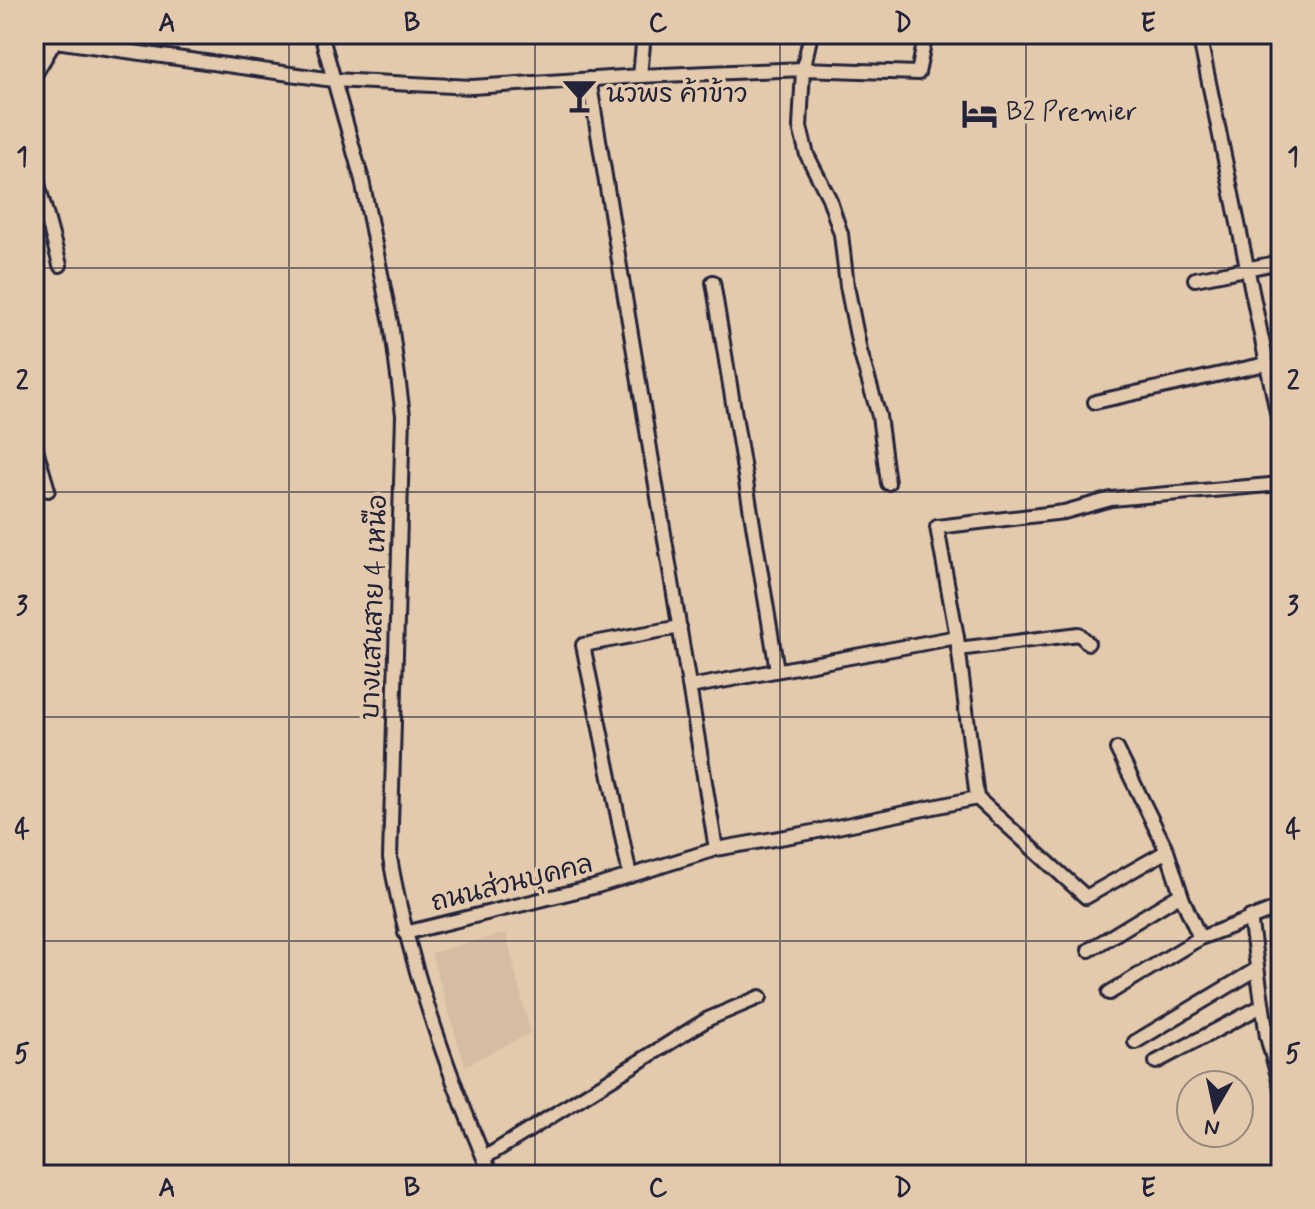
<svg xmlns="http://www.w3.org/2000/svg" width="1315" height="1209" viewBox="0 0 1315 1209" font-family="Mynerve,'Playpen Sans Thai',sans-serif">
	<style>
		.built { fill: #d5bca3 }
		.lines { fill: none; stroke-linecap: round; stroke-linejoin: round }
		.street-casing { stroke: #22223b; stroke-width: 18 }
		.street { stroke: #e4caac; stroke-width: 12 }
		.grid { fill: none; stroke: #22223b; stroke-width: 2; stroke-opacity: 0.55 }
		.labels { text-anchor: middle; dominant-baseline: central; stroke-width: 7; stroke-linejoin: round; paint-order: stroke }
		.poi-label { font-size: 26px; fill: #22223b; stroke: #e4caac; text-anchor: start }
		.street-label { font-size: 26px; fill: #22223b; stroke: #e4caac }
		.neatline { fill: none; stroke: #22223b; stroke-width: 3 }
		.grid-label { font-size: 26px; text-anchor: middle; font-weight: bold; fill: #22223b }
	</style>
	<rect width="100%" height="100%" fill="#e4caac"/>
	<filter id="ink" filterUnits="userSpaceOnUse"><feTurbulence type="fractalNoise" baseFrequency=".0125" numOctaves="2"/><feDisplacementMap in="SourceGraphic" scale="16" xChannelSelector="R" yChannelSelector="G"/><feConvolveMatrix kernelMatrix="1 2 1 2 8 2 1 2 1" color-interpolation-filters="sRGB"/></filter>
	<g filter="url(#ink)">
		<path class="built" d="M506 933 530 1033 465 1066 431 953Z"/>
		<g class="lines">
			<defs>
				<path id="street" d="M321 34 362 180 391 323 403 415 390 858C409 966 448 1074 491 1175
					M811 34 803 69 800 127 807 155 829 198 841 234 847 286 860 351 879 416 888 483
					M1199 34 1281 432
					M34 38 333 80 472 87 640 76 803 69 918 73 926 34
					M34 76 55 41
					M640 76 644 34
					M589 79 716 849
					M34 169 60 265
					M1195 279 1281 262
					M713 282 777 670
					M1095 402 1266 364
					M34 442 48 490
					M958 649 1079 634 1088 643
					M690 687 957 637
					M1117 749 1167 851 1183 900 1200 938
					M977 798 957 637 937 527 1064 512 1111 499 1281 484
					M630 876 583 645 680 627
					M1250 917 1267 1037 1281 1087
					M405 933 597 886 716 849 808 833 977 798 1086 897 1167 851
					M1089 950 1181 894
					M1109 993 1200 938 1281 907
					M1135 1042 1257 969
					M1156 1062 1262 1006
					M484 1158 708 1019 760 997"/>
			</defs>
			<use href="#street" class="street-casing"/>
			<use href="#street" class="street"/>
		</g>
	</g>
	<path class="grid" d="M289 34V1175M535 34V1175M780 34V1175M1026 34V1175M34 268H1281M34 492H1281M34 717H1281M34 941H1281"/>
	<defs>
		<symbol id="bar-bare" viewBox="-9 -9 18 18"><path d="M-6-5H6L.8 .8V4.5H3.5V6h-7V4.5H-.8V.8Z" fill="#22223b" stroke="#e4caac" stroke-width="2.5" paint-order="stroke"/></symbol>
		<symbol id="hotel-bare" viewBox="-9 -9 18 18"><path d="M-6-4.5h1.5V1H6V5H4.5V3h-9V5H-6ZM-4 0a1.8 1.8 0 1 1 3.6 0ZM.5 0V-2.5h3Q6-2.5 6 0Z" fill="#22223b" stroke="#e4caac" stroke-width="2.5" paint-order="stroke"/></symbol>
	</defs>
	<g fill-rule="evenodd">
		<use href="#bar-bare" x="554" y="70" width="51" height="51"/>
		<use href="#hotel-bare" x="954" y="88" width="51" height="51"/>
	</g>
	<g class="labels">
		<g class="poi-label">
			<text x="606" y="95">นวพร ค้าข้าว</text>
			<text x="1006" y="113">B2 Premier</text>
		</g>
		<g class="street-label">
			<text transform="translate(375 607) rotate(-88)">บางแสนสาย 4 เหนือ</text>
			<text transform="translate(512 884) rotate(-14)">ถนนส่วนบุคคล</text>
		</g>
	</g>
	<rect width="1315" height="1209" fill="none" stroke="#e4caac" stroke-width="88"/>
	<g transform="translate(1215 1109) rotate(189)"><circle r="38" fill="#e4caac" stroke="#96877f" stroke-width="2"/>
	<path d="M0-6L14 30L0 20L-14 30Z" fill="#22223b"/>
	<text y="-12" font-size="22" font-weight="bold" text-anchor="middle" fill="#22223b">N</text>
	</g>
	<rect x="44" y="44" width="1227" height="1121" class="neatline"/>
	<g class="grid-label">
		<text x="167" y="31">A</text>
		<text x="412" y="31">B</text>
		<text x="658" y="31">C</text>
		<text x="903" y="31">D</text>
		<text x="1148" y="31">E</text>
		<text x="22" y="165">1</text>
		<text x="1293" y="165">1</text>
		<text x="22" y="389">2</text>
		<text x="1293" y="389">2</text>
		<text x="22" y="614">3</text>
		<text x="1293" y="614">3</text>
		<text x="22" y="838">4</text>
		<text x="1293" y="838">4</text>
		<text x="22" y="1062">5</text>
		<text x="1293" y="1062">5</text>
		<text x="167" y="1196">A</text>
		<text x="412" y="1196">B</text>
		<text x="658" y="1196">C</text>
		<text x="903" y="1196">D</text>
		<text x="1148" y="1196">E</text>
	</g>
</svg>
